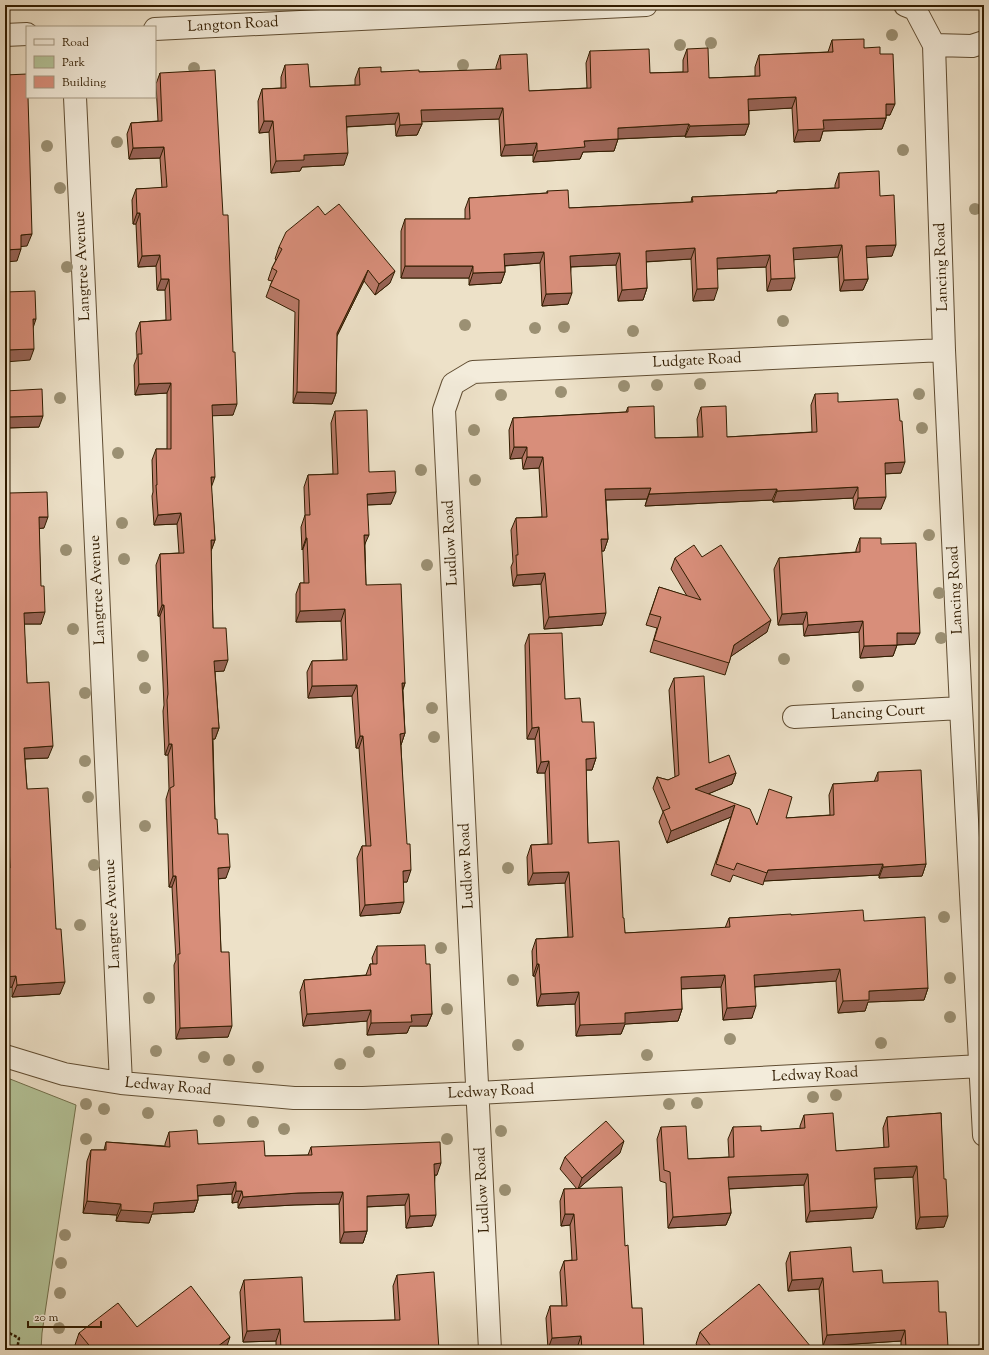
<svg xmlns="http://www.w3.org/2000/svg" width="989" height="1355" viewBox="0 0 989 1355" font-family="'Sorts Mill Goudy',serif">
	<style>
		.green { fill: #b4c499; stroke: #72704c }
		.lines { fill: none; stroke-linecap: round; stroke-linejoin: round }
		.minor-casing { stroke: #604d32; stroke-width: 24 }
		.path { stroke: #311c00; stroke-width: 2.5; stroke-dasharray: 3 2; stroke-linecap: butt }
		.minor { stroke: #f3ecdb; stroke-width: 22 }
		.tree { fill: #9b9073 }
		.wall { fill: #ba7a69; stroke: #311c00 }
		.shaded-wall { fill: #976355; stroke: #311c00 }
		.building { fill: #d88e7a; stroke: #311c00 }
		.labels { text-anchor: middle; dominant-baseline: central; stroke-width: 3; stroke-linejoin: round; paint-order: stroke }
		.street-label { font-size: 15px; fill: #311c00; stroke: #f3ecdb }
	</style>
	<rect width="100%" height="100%" fill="#ede1c8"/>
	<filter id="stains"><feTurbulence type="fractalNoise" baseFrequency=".005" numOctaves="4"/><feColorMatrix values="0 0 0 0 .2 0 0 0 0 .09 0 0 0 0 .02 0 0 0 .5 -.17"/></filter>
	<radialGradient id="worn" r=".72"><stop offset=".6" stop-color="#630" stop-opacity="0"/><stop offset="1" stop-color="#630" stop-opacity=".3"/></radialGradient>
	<path class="green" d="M5 1077 76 1105 42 1333 41 1350H5Z"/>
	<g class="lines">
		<defs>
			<path id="minor" d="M905 5 915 9 934 45 944 350 961 708 984 1135
				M155 29 646 5
				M5 35 27 34
				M934 45 972 46 984 42
				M75 97 121 1083
				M794 717 961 708
				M5 1056 64 1074 121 1083 294 1098H363L478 1093 981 1066
				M490 1350 444 410 453 384 473 372 944 350"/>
		</defs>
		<use href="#minor" class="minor-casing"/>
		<path class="path" d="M5 1331 19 1338 17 1350"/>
		<use href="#minor" class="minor"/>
	</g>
	<g class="tree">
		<circle cx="892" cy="35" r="6"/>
		<circle cx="711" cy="43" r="6"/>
		<circle cx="680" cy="45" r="6"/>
		<circle cx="463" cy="65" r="6"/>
		<circle cx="194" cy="68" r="6"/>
		<circle cx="117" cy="142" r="6"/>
		<circle cx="47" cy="146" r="6"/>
		<circle cx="903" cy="150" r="6"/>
		<circle cx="60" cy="188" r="6"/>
		<circle cx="975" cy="209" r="6"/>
		<circle cx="67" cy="267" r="6"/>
		<circle cx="783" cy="321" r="6"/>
		<circle cx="465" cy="325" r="6"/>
		<circle cx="564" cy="327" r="6"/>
		<circle cx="535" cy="328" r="6"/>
		<circle cx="633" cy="331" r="6"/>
		<circle cx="700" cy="384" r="6"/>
		<circle cx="657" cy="385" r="6"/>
		<circle cx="624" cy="386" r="6"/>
		<circle cx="561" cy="392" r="6"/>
		<circle cx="919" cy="394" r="6"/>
		<circle cx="501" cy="395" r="6"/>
		<circle cx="60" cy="398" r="6"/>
		<circle cx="922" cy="428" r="6"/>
		<circle cx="474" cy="430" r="6"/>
		<circle cx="118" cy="453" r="6"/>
		<circle cx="421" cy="470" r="6"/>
		<circle cx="475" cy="480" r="6"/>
		<circle cx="122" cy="523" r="6"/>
		<circle cx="929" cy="535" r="6"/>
		<circle cx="66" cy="550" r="6"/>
		<circle cx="124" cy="559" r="6"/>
		<circle cx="427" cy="565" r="6"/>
		<circle cx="939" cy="593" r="6"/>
		<circle cx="73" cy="629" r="6"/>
		<circle cx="941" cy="638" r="6"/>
		<circle cx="143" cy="656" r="6"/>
		<circle cx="784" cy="659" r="6"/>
		<circle cx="858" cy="686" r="6"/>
		<circle cx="145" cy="688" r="6"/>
		<circle cx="85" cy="693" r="6"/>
		<circle cx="432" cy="708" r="6"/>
		<circle cx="434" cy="737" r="6"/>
		<circle cx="85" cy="761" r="6"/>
		<circle cx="88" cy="797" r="6"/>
		<circle cx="145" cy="826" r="6"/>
		<circle cx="94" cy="865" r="6"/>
		<circle cx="508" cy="868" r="6"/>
		<circle cx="944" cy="917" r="6"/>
		<circle cx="80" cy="925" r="6"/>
		<circle cx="441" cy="948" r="6"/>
		<circle cx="950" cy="978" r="6"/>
		<circle cx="513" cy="980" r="6"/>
		<circle cx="149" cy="998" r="6"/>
		<circle cx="447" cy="1009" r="6"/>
		<circle cx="950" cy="1017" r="6"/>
		<circle cx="730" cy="1039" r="6"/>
		<circle cx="881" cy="1043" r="6"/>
		<circle cx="518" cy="1045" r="6"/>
		<circle cx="156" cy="1051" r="6"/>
		<circle cx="369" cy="1052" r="6"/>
		<circle cx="647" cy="1055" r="6"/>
		<circle cx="204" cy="1057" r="6"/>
		<circle cx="229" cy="1060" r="6"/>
		<circle cx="340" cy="1064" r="6"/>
		<circle cx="258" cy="1067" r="6"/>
		<circle cx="836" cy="1095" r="6"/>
		<circle cx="813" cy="1097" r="6"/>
		<circle cx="697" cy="1103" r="6"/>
		<circle cx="86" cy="1104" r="6"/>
		<circle cx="669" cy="1104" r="6"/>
		<circle cx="104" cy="1109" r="6"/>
		<circle cx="148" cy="1113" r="6"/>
		<circle cx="219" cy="1121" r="6"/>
		<circle cx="253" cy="1122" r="6"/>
		<circle cx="284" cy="1129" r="6"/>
		<circle cx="501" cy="1131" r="6"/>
		<circle cx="86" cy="1139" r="6"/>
		<circle cx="447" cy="1139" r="6"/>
		<circle cx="505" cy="1190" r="6"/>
		<circle cx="65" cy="1235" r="6"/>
		<circle cx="61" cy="1263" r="6"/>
		<circle cx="60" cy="1293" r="6"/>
		<circle cx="59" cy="1328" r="6"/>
	</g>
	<path class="wall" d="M832 40 864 48 880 54 890 115H886V118L882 129 823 131 820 141 794 142 792 108 749 110V124L745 135 685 137V136L618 139 614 151 583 152 580 159 533 162V155L501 156 499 119 421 121 422 124 417 135 396 136 395 124 347 127 344 165 302 167 300 171 271 173 269 132 259 133 258 101 262 89 281 88V77L285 65 310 87 355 85V79L359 68 381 72H419L496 70V67L500 55 529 91 587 88 586 63 590 51 650 73 683 72V60L687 49 709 78 755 76V67L759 55 828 52Z
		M160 73 233 415H212L211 486 215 540 211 551 213 628 224 671H215L219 728 215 739H213L215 819 226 878 218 879 221 952 228 1037 176 1039 174 965 176 960 172 887H169L166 799 169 789 168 755H165L163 711 164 705 160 616H158L156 565 160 554 179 553 177 524 154 525 152 496 153 492 152 460 156 449H167V393L135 395 134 365 137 357 136 333 140 322 166 320 165 290H157L156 266 138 267 136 224H133L132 200 136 189 162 188 160 158 129 159 127 134 131 123 158 121 156 84Z
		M839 173 880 196 892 256 866 257 868 279 863 290 840 291 838 257 794 259 791 290 767 291 766 267 717 269 714 300 693 301 691 259 646 262 647 288 643 300 618 301 616 265 571 267 568 304 542 306 540 263 505 266V272L501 283 469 285V278H401V231L405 219H465V209L469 198 547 193V191L569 208 691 202 692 197 776 193 777 191 835 188V185Z
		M325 215 390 283 375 295 364 281 337 336 336 393 332 404 293 403 295 312 266 297 272 281 268 280 272 268 276 260 275 259 279 247Z
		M5 391 39 427 7 428 9 493 44 528H39L41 624H24L27 683 48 758 25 759 27 789 56 929 60 994 12 997V987L5 988V868H6L5 856Z
		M815 394 838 402 901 473 885 474 881 509H854L853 498 773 502 772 500 645 506 647 499 606 500 608 539 604 551H601L602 625 544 629 541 584 513 586 511 567 513 562 511 530 516 518 542 517 539 468 523 469 522 458 510 459 509 430 513 418 626 412 628 407 655 438 698 437 697 419 701 407 727 437 812 432 811 405Z
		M335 411 369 472 391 504 367 505 365 546 366 585 405 683 403 690 405 733 401 745 407 882H403L400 913 360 916 357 858 362 846H366L359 748H356L352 696 308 698 307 672 312 661 343 660 341 621 296 622V594L300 583H304L303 549 302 550 301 527 305 515 304 487 308 475 333 474 331 423Z
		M860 538 881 544 915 644 897 645 893 656 860 658 859 632 804 636 803 624 778 625 774 569 779 558 856 552V550Z
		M702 557 767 632 731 656 725 675 650 652 657 628 646 625 659 587 687 596 671 569 675 558Z
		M529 634 565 699 582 722 596 758 592 770H586L588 843 623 918 625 933 725 928 729 918 791 915 864 921 928 988 924 1000 868 1002 865 1011 838 1013 836 981 755 987 752 1018 723 1020 721 987 681 989 682 1009 678 1021 625 1024 621 1034 576 1036 575 1004 537 1006 535 976H533L532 951 536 939 568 937 565 883 528 885 527 857 531 845 548 844 545 773H537L535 739H527L525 645Z
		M674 678 709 763 736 773 732 784 708 794 757 825 786 818 830 815 829 795 833 784 874 782 878 772 926 864 922 876 879 878V875L764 881 763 885 733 875 730 882 711 875 731 817 667 843 659 822 663 812 653 788 657 777 668 780 675 777 669 690Z
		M377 946 426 964 432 1014 427 1026H410L407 1033 367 1035V1021L303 1026 300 992 304 980 366 975 370 964H373L372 958Z
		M941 1113 944 1227 916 1229 913 1177 875 1179 873 1218 806 1222 804 1185 729 1189 731 1213 726 1225 668 1228 666 1183 660 1181 657 1139 661 1127 688 1159 729 1157 728 1139 733 1127 761 1131 800 1129V1126L804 1115 836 1151 884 1148 883 1128 887 1117Z
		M169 1132 198 1144 265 1156 308 1155 311 1147 437 1175H435L432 1226 406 1228 405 1205 367 1207V1231L363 1243H340L339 1204 294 1205 238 1208V1202L232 1203V1194L198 1196V1200L194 1212 152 1214 149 1223 116 1221 117 1215 83 1213 87 1161 91 1150H104L106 1142 165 1146V1144Z
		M620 1153 578 1189 625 1246 632 1308 644 1350H577V1348L548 1349 546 1318 550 1306H562L560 1272 564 1261 572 1260 570 1225 561 1226 560 1201 564 1189H577L560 1169 565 1157Z
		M790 1252 853 1272 883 1283 939 1312 946 1350H901V1341L823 1346 819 1289 788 1291 786 1263Z
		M397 1275 439 1350H276V1341L243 1342 240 1292 244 1280 304 1322 395 1320 393 1286Z
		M137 1327 226 1349 224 1350H79L75 1345 79 1333Z
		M700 1332 810 1350H701L696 1344Z"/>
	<path class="shaded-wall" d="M796 97 792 108 744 111 748 99Z
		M886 104H895L890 115H882Z
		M503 108 499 119 417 122 421 110Z
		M399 113 395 124 342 127 346 116Z
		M886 118 882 129 823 131 820 141 794 142 798 130 823 120Z
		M264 121H273L269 132 259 133Z
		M422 124 417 135 396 136 400 125Z
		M689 124 685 136 614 139 618 128Z
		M749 124 745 135 685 137 690 126Z
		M618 139 614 151 583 152 580 159 533 162 537 151 584 141Z
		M537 143 533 155 501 156 505 145Z
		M164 147 160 158 129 159 133 148Z
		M348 153 344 165 302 167 300 171 271 173 276 161 304 155Z
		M137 213H140L136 224H133Z
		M32 234 27 246 16 247 21 235Z
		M842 245 838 257 789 260 793 248Z
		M896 245 892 256 862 258 866 246Z
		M695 248 691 259 641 262 646 251Z
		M21 249 17 261 5 262V250Z
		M544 252 540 263 500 266 504 254Z
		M620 253 616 265 566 267 570 256Z
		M160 255 156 266 138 267 142 256Z
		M770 255 766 267 713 269 717 258Z
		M405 266H473L469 278H401Z
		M368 270 364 281 333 344 337 333Z
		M395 271 390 283 375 295 379 284Z
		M505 272 501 283 469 285 473 273Z
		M795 278 791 290 767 291 771 279Z
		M161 279H169L165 290H157Z
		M868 279 863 290 840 291 844 280Z
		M647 288 643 300 618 301 622 290Z
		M718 288 714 300 693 301 697 289Z
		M572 293 568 304 542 306 546 294Z
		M33 319H36L32 331Z
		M34 349 30 360 5 362V350Z
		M171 383 167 393 135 395 139 384Z
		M297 392 336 393 332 404 293 403Z
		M237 404 233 415 208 416 212 405Z
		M43 416 39 427 5 428 6 417Z
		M514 447H527L522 458 510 459Z
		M527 457H543L539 468 523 469Z
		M905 462 901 473 880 474 885 463Z
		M211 477H215L211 488Z
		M858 487 853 498 773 502 777 491Z
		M651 488 647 499 601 500 605 489Z
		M777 489 772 500 645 506 649 494Z
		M396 492 391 504 363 505 367 494Z
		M886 497 881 509H854L858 498Z
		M181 513 177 524 154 525 158 515Z
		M39 517H48L44 528 34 529Z
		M364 535H369L364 546Z
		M306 538H307L303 549 302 550Z
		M601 539H608L604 551H596Z
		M211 540H215L211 551Z
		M545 573 541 584 513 586 517 575Z
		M162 605H164L160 616H158Z
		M345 609 341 621 296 622 300 611Z
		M45 612 41 624H19L24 613Z
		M807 612 803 624 778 625 782 614Z
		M606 613 602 625 544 629 549 617Z
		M771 620 767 632 730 657 734 645Z
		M863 621 859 632 804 636 808 625Z
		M897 633H920L915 644 893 645Z
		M897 645 893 656 860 658 864 646Z
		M228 660 224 671 210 672 214 661Z
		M402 683H405L401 694Z
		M357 685 352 696 308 698 312 686Z
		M539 727 535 739H527L532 728Z
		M212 728H219L215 739H208Z
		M405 733 401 745H396L400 734Z
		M360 736H363L359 748H356Z
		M169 744H172L168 755H165Z
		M53 746 48 758 20 759 24 748Z
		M596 758 592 770H582L586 759Z
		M549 761 545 773H537L541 762Z
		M736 773 732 784 691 801 695 789Z
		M735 805 731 817 667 843 671 831Z
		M883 864 879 875 764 881 768 870Z
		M926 864 922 876 879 878 883 867Z
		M230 867 226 878 214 879 218 868Z
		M411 870 407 882H399L403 871Z
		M569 872 565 883 528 885 533 873Z
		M173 876H176L172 887H169Z
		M404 902 400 913 360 916 365 905Z
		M537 964H539L535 976H533Z
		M840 969 836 981 750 987 754 975Z
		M725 975 721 987 677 989 681 977Z
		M16 976 12 987 5 988V977Z
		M65 982 60 994 12 997 17 985Z
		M928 988 924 1000 868 1002 865 1011 838 1013 843 1001 869 991Z
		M579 992 575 1004 537 1006 541 994Z
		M756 1006 752 1018 723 1020 727 1008Z
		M682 1009 678 1021 625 1024 621 1034 576 1036 580 1025 625 1013Z
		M371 1010 367 1021 303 1026 307 1014Z
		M432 1014 427 1026H410L407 1033 367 1035 371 1023 411 1015Z
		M232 1026 228 1037 176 1039 180 1028Z
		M624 1141 620 1153 578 1189 582 1178Z
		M441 1163 437 1175H430L434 1164Z
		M917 1166 913 1177 870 1179 874 1168Z
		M808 1174 804 1185 724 1189 728 1177Z
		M236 1182 232 1194 193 1196 197 1185Z
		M236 1191H242L238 1202 232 1203Z
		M343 1192 339 1204 294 1205 238 1208 243 1197 298 1193Z
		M409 1194 405 1205 363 1207 367 1196Z
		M198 1200 194 1212 152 1214 149 1223 116 1221 121 1210 154 1203Z
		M87 1201 121 1204 117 1215 83 1213Z
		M877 1207 873 1218 806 1222 810 1211Z
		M731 1213 726 1225 668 1228 673 1217Z
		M565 1214H574L570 1225 561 1226Z
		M436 1215 432 1226 406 1228 410 1216Z
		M948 1216 944 1227 916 1229 920 1217Z
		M367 1231 363 1243H340L344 1232Z
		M823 1278 819 1289 788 1291 792 1280Z
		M280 1329 276 1341 243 1342 247 1331Z
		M905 1330 901 1341 823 1346 827 1335Z
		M581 1336 577 1348 548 1349 552 1338Z
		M230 1337 226 1349 224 1350H213Z
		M948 1347 946 1350H905L906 1348Z"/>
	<path class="building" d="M864 39V48L880 47V54H893L895 104H886V118L823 120 824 129 798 130 796 97 748 99 749 124 690 126 689 124 618 128V139L584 141 585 147 537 151V143L505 145 503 108 421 110 422 124 400 125 399 113 346 116 348 153 304 155V160L276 161 273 121H264L262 89 286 88 285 65 308 64 310 87 360 85 359 68 381 67V72L419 70V72L501 69 500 55 527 54 529 91 591 88 590 51 649 49 650 73 688 72 687 49 708 48 709 78 760 76 759 55 833 52 832 40Z
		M215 70 223 215H228L233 352H235L237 404 212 405 215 477H211L215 540H211L213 628H226L228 660 214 661 219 728H212L215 819H217L218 834H228L230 867 218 868 221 952H229L232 1026 180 1028 178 954H180L176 876H173L170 788 174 786 172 744H169L167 700 168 694 164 605H162L160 554 184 553 181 513 158 515 156 485H157L156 449H171V383L139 384 138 354H142L140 322 171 320 169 279H161L160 255 142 256 140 213H137L136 189 167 187 164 147 133 148 131 123 162 121 160 73Z
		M27 74V97H28L32 234 21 235V249L5 250V75Z
		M879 171 880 196 894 195 896 245 866 246 868 279 844 280 842 245 793 248 795 278 771 279 770 255 717 258 718 288 697 289 695 248 646 251 647 288 622 290 620 253 570 256 572 293 546 294 544 252 504 254 505 272 473 273V266H405V219H470L469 198 548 193 547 191 568 190 569 208 693 202 692 197 777 193V191L839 188V173Z
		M339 204 395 271 379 284 368 270 337 333 336 393 297 392 299 300 270 286 277 271 272 268 282 249 279 247 286 232 318 206 325 215Z
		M35 291 36 319H33L34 349 5 350V292Z
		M42 389 43 416 6 417 7 451 9 493 47 492 48 517H39L41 586H44L45 612 24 613 27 683 49 682 53 746 24 748 27 789 48 788 56 929H61L65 982 17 985 16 976 5 977V942H8L5 892V868H10L6 778H5V391Z
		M838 393V402L898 399 900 421H902L905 462 885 463 886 497 858 498V487L777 491V489L649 494 651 488 605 489 608 539H601L606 613 549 617 545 573 517 575 516 555H518L516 518 547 517 543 457H527V447H514L513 418 628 412V407L654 406 655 438 703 437 701 407 726 406 727 437 817 432 815 394Z
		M367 410 369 472 395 471 396 492 367 494 369 535H364L366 585 401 584 405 683H402L405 733 400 734 407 844H410L411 870 403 871 404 902 365 905 362 846H371L363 736H360L357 685 312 686V661L347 660 345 609 300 611V583H309L307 538H306L305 515H310L308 475 338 474 335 411Z
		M860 538H881V544L916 543 920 633H897V645L864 646 863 621 808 625 807 612 782 614 779 558 860 552Z
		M694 545 702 557 721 545 771 620 734 645 729 663 654 640 661 617 650 614 659 587 701 600 675 558Z
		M562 633 565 699 580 698 582 722H594L596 758 586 759 588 843 619 841 623 918H624L625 933 730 927 729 918 791 914V915L863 910 864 921 925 917 928 988 869 991V1000L843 1001 840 969 754 975 756 1006 727 1008 725 975 681 977 682 1009 625 1013V1023L580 1025 579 992 541 994 539 964H537L536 939 573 937 569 872 533 873 531 845 552 844 549 761 541 762 539 727 532 728 529 634Z
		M704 676 709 763 729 755 736 773 695 789 750 809 757 825 769 789 792 797 786 818 834 815 833 784 878 781V772L921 770 926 864 883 867V864L768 870 767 873 737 863 734 870 716 864 735 805 671 831 663 811 670 808 657 777 668 780 679 775 674 678Z
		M425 945 426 964H430L432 1014 411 1015 412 1022 371 1023V1010L307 1014 304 980 371 975 370 964H377V946Z
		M833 1113 836 1151 889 1147 887 1117 941 1113 944 1179H946L948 1216 920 1217 917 1166 874 1168 877 1207 810 1211 808 1174 728 1177 731 1213 673 1217 670 1172 664 1170 661 1127 686 1126 688 1159 734 1157 733 1127 761 1126V1131L805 1128 804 1115Z
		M606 1121 624 1141 582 1178 565 1157Z
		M197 1130 198 1144 264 1141 265 1156 312 1155 311 1147 440 1142 441 1163 434 1164 436 1215 410 1216 409 1194 367 1196V1231L344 1232 343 1192 298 1193 243 1197 242 1191H236V1182L197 1185 198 1200 154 1203 153 1212 121 1210V1204L87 1201 91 1150H106V1142L170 1147 169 1132Z
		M622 1187 625 1246 628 1245 632 1308H642L644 1350H582L581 1336 552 1338 550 1306H567L564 1261 577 1260 574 1214H565L564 1189Z
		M851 1247 853 1272 882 1270 883 1283 938 1281 939 1312H946L948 1347 906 1348 905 1330 827 1335 823 1278 792 1280 790 1252Z
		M434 1272 439 1350H281L280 1329 247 1331 244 1280 302 1277 304 1322 400 1320 397 1275Z
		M759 1284 811 1347 807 1350H752L748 1345 749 1350H714L700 1332Z
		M191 1286 230 1337 213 1350H93L79 1333 118 1303 137 1327Z"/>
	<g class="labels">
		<g class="street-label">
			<text transform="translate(233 25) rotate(-3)">Langton Road</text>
			<text transform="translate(83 266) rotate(-93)">Langtree Avenue</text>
			<text transform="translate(942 267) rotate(-92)">Lancing Road</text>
			<text transform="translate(697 361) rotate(-3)">Ludgate Road</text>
			<text transform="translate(451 543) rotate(-93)">Ludlow Road</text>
			<text transform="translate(98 590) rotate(-93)">Langtree Avenue</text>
			<text transform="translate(956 590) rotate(-93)">Lancing Road</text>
			<text transform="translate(878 713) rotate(-3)">Lancing Court</text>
			<text transform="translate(467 866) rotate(-93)">Ludlow Road</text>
			<text transform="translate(113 914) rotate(-93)">Langtree Avenue</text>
			<text transform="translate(815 1075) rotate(-3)">Ledway Road</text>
			<text transform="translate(168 1087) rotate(5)">Ledway Road</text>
			<text transform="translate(491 1092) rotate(-3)">Ledway Road</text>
			<text transform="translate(483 1190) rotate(-93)">Ludlow Road</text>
		</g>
	</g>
	<rect width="989" height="1355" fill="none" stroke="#ede1c8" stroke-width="20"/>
	<rect x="6" y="6" width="977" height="1343" fill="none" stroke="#311c00" stroke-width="2"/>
	<rect x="10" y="10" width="969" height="1335" fill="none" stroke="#311c00"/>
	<rect x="26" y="26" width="130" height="72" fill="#f3ecdb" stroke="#a59983"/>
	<rect x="34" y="39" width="20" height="6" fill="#f3ecdb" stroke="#a59983"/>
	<text x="62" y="46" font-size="12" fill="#311c00">Road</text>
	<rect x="34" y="56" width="20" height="12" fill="#b4c499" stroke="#a59983"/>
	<text x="62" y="66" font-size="12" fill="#311c00">Park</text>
	<rect x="34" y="76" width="20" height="12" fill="#d88e7a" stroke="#a59983"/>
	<text x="62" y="86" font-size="12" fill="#311c00">Building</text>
	<path d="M28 1321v6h73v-6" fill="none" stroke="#311c00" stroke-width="2"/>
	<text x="34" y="1321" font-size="12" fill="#311c00" stroke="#f3ecdb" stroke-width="3" paint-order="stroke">20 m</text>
	<rect width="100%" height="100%" filter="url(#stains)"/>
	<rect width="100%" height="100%" fill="url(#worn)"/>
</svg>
